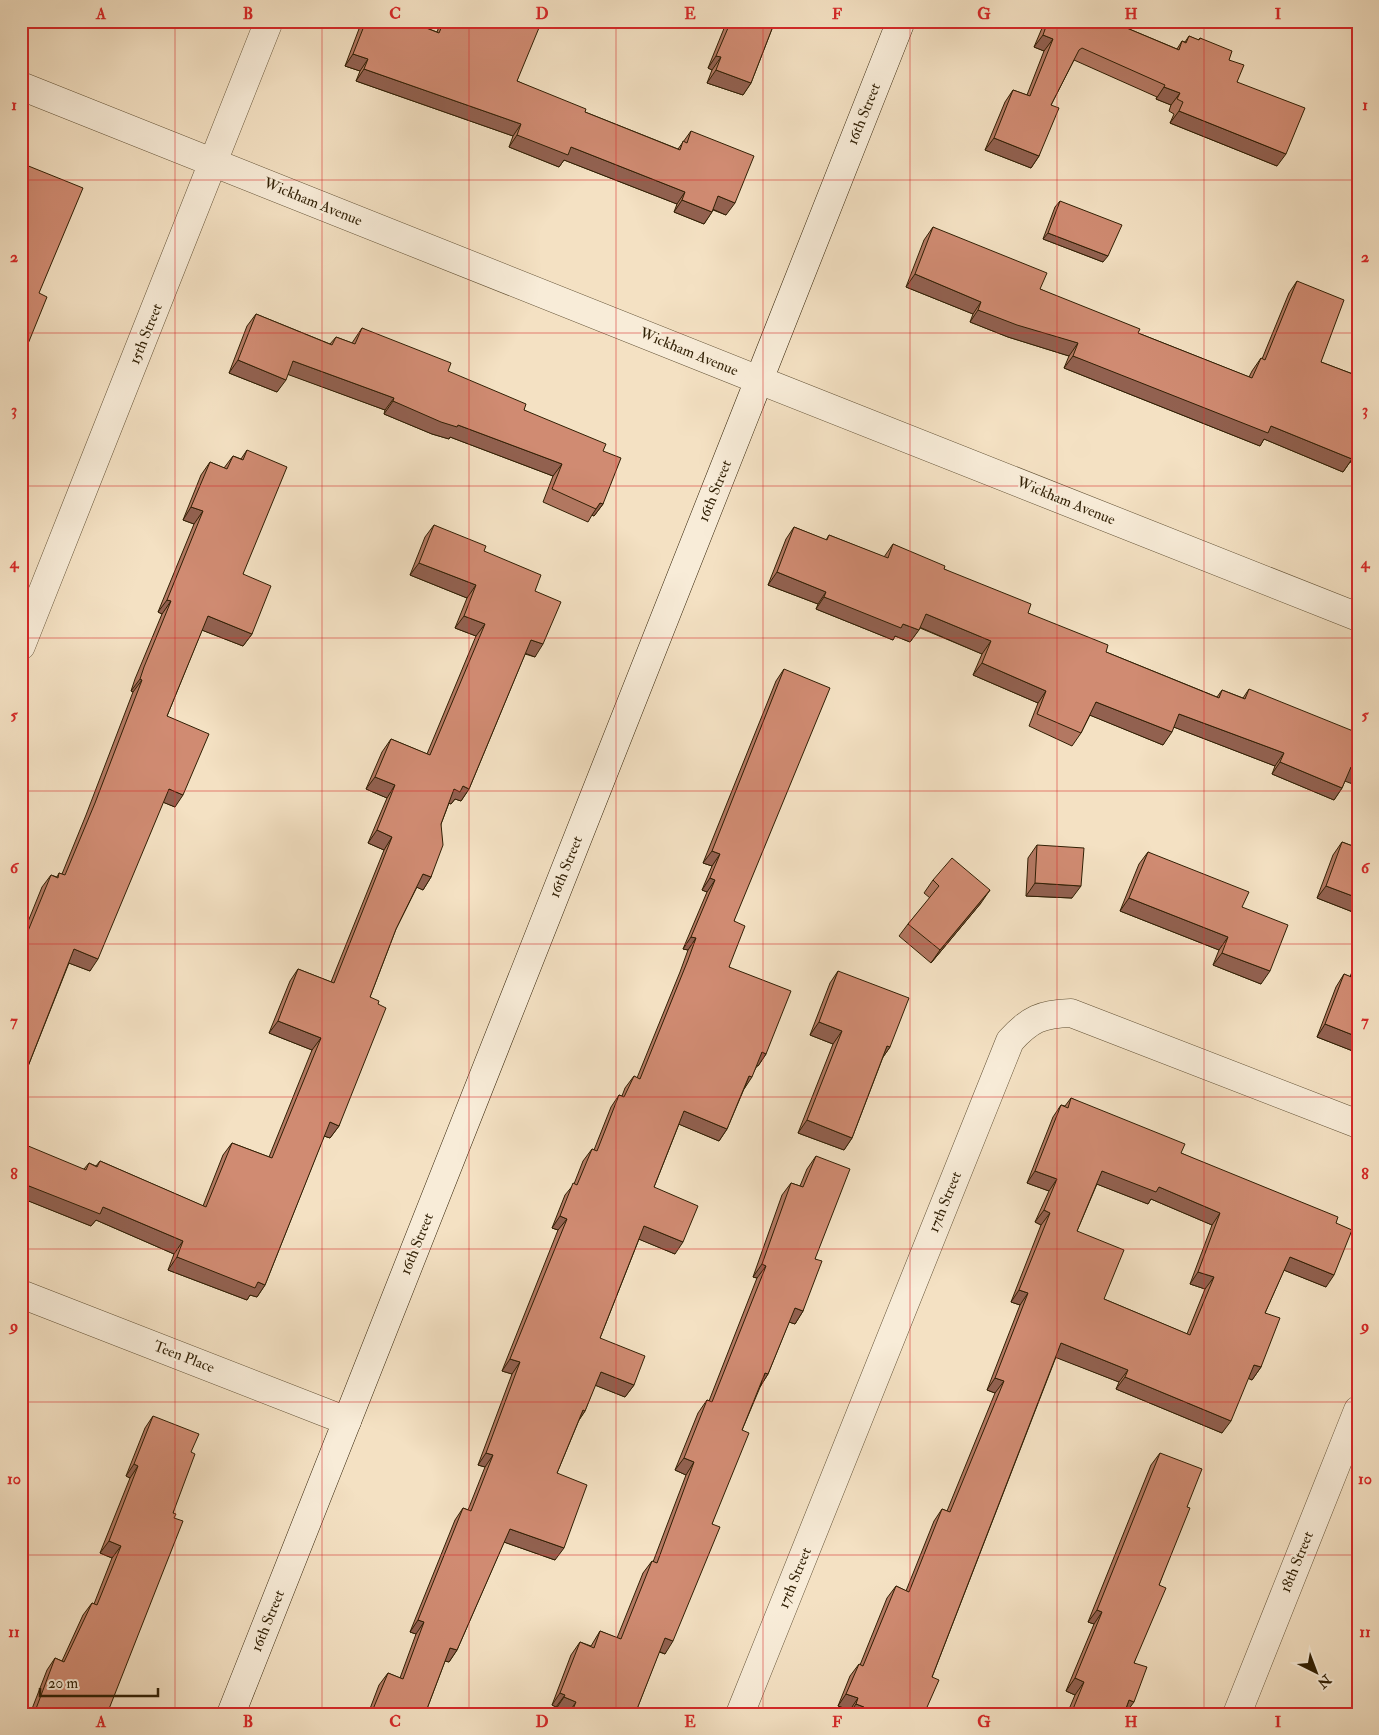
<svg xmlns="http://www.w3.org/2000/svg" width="1379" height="1735" viewBox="0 0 1379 1735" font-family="'IM FELL Double Pica',serif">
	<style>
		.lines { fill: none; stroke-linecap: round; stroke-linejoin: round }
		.minor-casing { stroke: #615034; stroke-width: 29 }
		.tertiary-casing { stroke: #615034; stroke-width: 29 }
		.secondary-casing { stroke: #301f04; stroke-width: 29 }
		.minor { stroke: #f8ecd8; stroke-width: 28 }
		.tertiary { stroke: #f8ecd8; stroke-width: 28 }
		.secondary { stroke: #f8ecd8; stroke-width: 28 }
		.wall { fill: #b37862; stroke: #301f04; fill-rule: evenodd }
		.shaded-wall { fill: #926150; stroke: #301f04 }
		.building { fill: #d08b72; stroke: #301f04; fill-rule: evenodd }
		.grid { fill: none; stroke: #d62828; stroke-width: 1; stroke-opacity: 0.55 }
		.labels { text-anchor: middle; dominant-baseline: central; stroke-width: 4.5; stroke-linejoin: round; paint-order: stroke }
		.street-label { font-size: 15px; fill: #301f04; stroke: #f8ecd8 }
		.neatline { fill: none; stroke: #d62828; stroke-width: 2 }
		.grid-label { font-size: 16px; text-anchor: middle; font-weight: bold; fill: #d62828 }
	</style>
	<rect width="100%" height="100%" fill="#f4e1c3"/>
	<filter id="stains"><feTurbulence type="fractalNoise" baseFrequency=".004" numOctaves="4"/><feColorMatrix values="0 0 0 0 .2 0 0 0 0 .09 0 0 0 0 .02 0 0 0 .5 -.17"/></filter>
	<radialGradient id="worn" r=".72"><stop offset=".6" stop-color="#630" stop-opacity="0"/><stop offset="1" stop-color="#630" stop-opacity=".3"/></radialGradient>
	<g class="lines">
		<defs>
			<path id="minor" d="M21 86 759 380
				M21 646 269 21
				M21 1294 347 1421
				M740 1714 1010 1041C1030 1019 1041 1014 1071 1013L1358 1124
				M1237 1714 1358 1410"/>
			<path id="tertiary" d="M759 380 1358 617"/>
			<path id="secondary" d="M231 1714 901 21"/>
		</defs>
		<use href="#minor" class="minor-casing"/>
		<use href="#tertiary" class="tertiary-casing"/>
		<use href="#secondary" class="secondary-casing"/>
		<use href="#minor" class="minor"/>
		<use href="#tertiary" class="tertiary"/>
		<use href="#secondary" class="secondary"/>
	</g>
	<path class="wall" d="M362 21H408L437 32 441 21H535L517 81 585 112 678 149 691 131 726 215 713 210 704 224 674 212 677 204 564 160 559 167 509 147 513 136 356 81 360 71 345 66Z
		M727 21H775L751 83 743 95 707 83 712 70 708 68Z
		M1045 21H1110L1177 49 1182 41 1185 42 1189 36 1198 40 1200 38 1229 60 1237 82 1277 166 1170 123 1174 114 1169 111 1171 105 1156 99 1157 97 1074 60 1051 105 1039 156 1031 168 985 150 1005 102 1013 90 1027 95 1044 51 1034 47Z
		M1358 142V158L1356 144Z
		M1060 201 1103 262 1043 239 1055 207Z
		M933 227 1040 289 1138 333 1249 377 1252 371 1261 358 1262 359 1289 293 1297 281 1321 362 1358 376V465L1350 462 1343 472 1264 439 1260 446 1064 368 1069 356 1008 337 970 322 973 314 906 287 924 240Z
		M256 314 330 344 336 337 352 343 362 328 524 410 603 451V504L594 516 592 515 588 522 543 502 553 476 450 437 449 439 432 434 384 414 385 410 288 374 277 392 229 373 247 326Z
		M247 450 243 574 252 634 243 646 202 630 167 716 175 807 163 802 90 971 69 963 21 1084V939L42 887 51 875 57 877 59 873 62 874 86 815 133 692 131 691 135 679 162 614 158 612 194 524 183 520 201 475 210 462 224 468 233 456 241 459Z
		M434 525 484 551 535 591V657L525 654 469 789 461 801 455 799 451 804 449 803 441 824 431 877 423 890 417 887 396 929 370 997 339 1126 330 1138 324 1136 265 1285 257 1297 250 1295 247 1300 168 1270 174 1254 96 1220 91 1226 24 1199 84 1169 89 1163 96 1166 100 1161 203 1206 223 1155 232 1143 269 1157 312 1050 269 1033 290 981 298 969 331 982 384 850 368 843 387 798 366 789 382 752 391 739 427 754 476 636 455 628 467 598 410 575 425 537Z
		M794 527 826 540 829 535 884 557 893 544 944 569 1028 613 1106 652 1217 697 1222 690 1243 698 1249 689 1345 781 1342 788 1334 800 1272 774 1275 766 1174 727 1163 745 1090 715 1081 733 1072 746 1029 726 1038 703 973 675 982 654 920 628 910 642 895 636 893 640 816 609 818 604 768 585 786 539Z
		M784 669 734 921 729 967 766 1054 758 1066H757L744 1089 727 1129 719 1141 679 1124 654 1187 675 1254 639 1239 600 1338 634 1385 625 1397 595 1385 585 1411 579 1420 557 1473 555 1560 504 1542 457 1650 449 1662 445 1661 425 1714H368L379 1685 388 1673 400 1678 416 1634 410 1632 455 1520 463 1508 468 1510 485 1467 478 1465 512 1374 502 1371 558 1230 552 1228 565 1195 574 1184 583 1161 592 1149 594 1150 611 1107 619 1095 622 1096 625 1088 634 1076 637 1078 680 972 688 950 683 949 707 892 702 890 712 866 703 863 776 681Z
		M1342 842 1358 848V914L1317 898 1333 855Z
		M1037 845 1072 898 1026 896 1028 858Z
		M1148 852 1242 907 1261 984 1213 965 1219 950 1120 911 1139 864Z
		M933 880 981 903 931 963 899 936 908 924 930 898 924 893Z
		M1358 956V1053L1317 1037 1336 987 1344 974 1350 977Z
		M838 971 890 1047 883 1057 852 1138 844 1150 798 1133 833 1044 810 1035 830 983Z
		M1071 1098 1181 1153 1336 1223 1326 1287 1284 1270 1265 1313 1261 1367 1252 1380 1248 1378 1222 1433 1116 1389 1119 1382 1056 1357 932 1677 924 1714H849L850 1710 838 1706 850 1676 859 1664 860 1665 887 1598 896 1586 906 1591 934 1521 942 1509 947 1511 995 1393 987 1390 1020 1305 1011 1302 1041 1225 1035 1222 1049 1191 1027 1183 1053 1117 1061 1105 1065 1106ZM1097 1184 1148 1204 1151 1199 1212 1225 1190 1284 1205 1289 1187 1334 1104 1299 1077 1231Z
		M816 1156 815 1259 803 1311 795 1324 789 1322 768 1374 761 1385 742 1430 712 1524 665 1654 659 1652 635 1714H566L556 1709V1707L552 1705 571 1655 580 1642 591 1646 600 1631 617 1638 643 1573 652 1561 653 1562 686 1475 675 1470 698 1413 707 1400 709 1401 757 1278 753 1277 782 1195 791 1183 800 1186 807 1169Z
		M153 1416 191 1452 173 1513 107 1714H30L47 1670 55 1658 62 1661 83 1615 92 1603 94 1604 112 1558 100 1553 130 1478 126 1476 145 1428Z
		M1160 1453 1187 1507 1159 1585 1134 1663 1125 1714H1067L1075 1695 1066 1691 1094 1624 1088 1622 1151 1465Z"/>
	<path class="shaded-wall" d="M123 21H145L140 28Z
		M1043 35 1053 39 1044 51 1034 47Z
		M353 54 368 59 360 71 345 66Z
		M716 56 721 57 712 70 708 68Z
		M364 69 521 124 513 136 356 81Z
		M716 70 751 83 743 95 707 83Z
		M1164 87 1180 93 1171 105 1156 99Z
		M1179 111 1286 154 1277 166 1170 123Z
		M517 135 571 147 685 192 677 204 564 160 559 167 509 147Z
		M994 138 1039 156 1031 168 985 150Z
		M718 196 735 203 726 215 710 208Z
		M682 200 712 212 704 224 674 212Z
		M1048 233 1108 256 1103 262 1043 239Z
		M915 274 981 302 973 314 906 287Z
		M978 310 1078 343 1069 356 1008 337 970 322Z
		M1073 356 1271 426 1352 459 1343 472 1264 439 1260 446 1064 368Z
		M238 360 286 380 277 392 229 373Z
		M293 361 394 398 385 410 284 373Z
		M393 401 458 425 562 464 553 476 450 437 449 439 432 434 384 414Z
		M600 503 603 504 594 516 592 515Z
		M191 507 203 511 194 524 183 520Z
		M419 563 476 585 467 598 410 575Z
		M777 572 826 592 818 604 768 585Z
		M824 597 903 624 919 630 910 642 895 636 893 640 816 609Z
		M167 600 171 601 162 614 158 612Z
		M926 614 991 641 982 654 917 626Z
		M208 616 252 634 243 646 199 629Z
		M464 616 485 624 476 636 455 628Z
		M531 640 543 644 535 657 522 652Z
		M982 663 1046 691 1038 703 973 675Z
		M140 679 142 680 133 692 131 691Z
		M1096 702 1172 732 1163 745 1087 714Z
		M1179 714 1284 753 1275 766 1171 726Z
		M1280 762 1342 788 1334 800 1272 774Z
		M1351 767 1358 770V786L1342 780Z
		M375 777 395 785 387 798 366 789Z
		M463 786 469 789 461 801 455 799 451 804 445 802 454 789Z
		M169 789 183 795 175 807 160 801Z
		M377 830 392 837 384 850 368 843Z
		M712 851 720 854 712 866 703 863Z
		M423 874 431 877 423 890 414 886Z
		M710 878 715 880 707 892 702 890Z
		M1035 883 1081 886 1072 898 1026 896Z
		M1326 886 1358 898V914L1317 898Z
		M990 890 981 903 931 963 940 950Z
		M1129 898 1228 937 1219 950 1120 911Z
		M691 937 696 938 688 950 683 949Z
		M74 949 98 959 90 971 66 962Z
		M1222 953 1270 971 1261 984 1213 965Z
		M278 1021 321 1038 312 1050 269 1033Z
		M819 1022 842 1031 833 1044 810 1035Z
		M1325 1024 1358 1037V1053L1317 1037Z
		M887 1046 890 1047 881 1060Z
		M762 1052 766 1054 758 1066 753 1064Z
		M749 1076 752 1077 744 1089Z
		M684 1111 727 1129 719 1141 676 1123Z
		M807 1120 852 1138 844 1150 798 1133Z
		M330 1122 339 1126 330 1138 321 1135Z
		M1035 1171 1057 1179 1049 1191 1027 1183Z
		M1102 1171 1159 1187 1220 1213 1212 1225 1151 1199 1148 1204 1094 1183Z
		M29 1186 103 1207 183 1241 174 1254 96 1220 91 1226 21 1198Z
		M1044 1210 1050 1213 1041 1225 1035 1222Z
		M560 1216 567 1219 558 1230 552 1228Z
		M644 1226 683 1242 675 1254 636 1238Z
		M177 1257 258 1282 265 1285 257 1297 250 1295 247 1300 168 1270Z
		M1290 1257 1334 1275 1326 1287 1281 1269Z
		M762 1264 766 1266 757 1278 753 1277Z
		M1198 1272 1214 1277 1205 1289 1190 1284Z
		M1019 1290 1028 1293 1020 1305 1011 1302Z
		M795 1308 803 1311 795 1324 786 1321Z
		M1061 1343 1128 1370 1119 1382 1052 1356Z
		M510 1359 520 1362 512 1374 502 1371Z
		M1254 1365 1261 1367 1252 1380 1245 1377Z
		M601 1372 634 1385 625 1397 592 1384Z
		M765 1373 768 1374 760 1387Z
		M1125 1377 1231 1421 1222 1433 1116 1389Z
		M995 1378 1004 1381 995 1393 987 1390Z
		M583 1410 585 1411 577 1423Z
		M486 1453 493 1455 485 1467 478 1465Z
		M684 1458 694 1462 686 1475 675 1470Z
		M134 1464 138 1466 130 1478 126 1476Z
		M510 1529 564 1548 555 1560 501 1541Z
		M109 1541 121 1546 112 1558 100 1553Z
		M1097 1610 1102 1612 1094 1624 1088 1622Z
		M418 1620 424 1622 416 1634 410 1632Z
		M665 1638 673 1641 665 1654 656 1650Z
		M450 1648 457 1650 449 1662 442 1660Z
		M1075 1678 1084 1682 1075 1695 1066 1691Z
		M560 1693 565 1695 556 1707 552 1705Z
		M846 1694 858 1698 850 1710 838 1706Z
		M564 1697 576 1702 568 1714 556 1709Z
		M1129 1700 1134 1702 1125 1714H1124Z
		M856 1704 864 1707 859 1714H849Z
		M626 1711 634 1714H624Z"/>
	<path class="building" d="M366 21H408L439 33 444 21H535L541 23 517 81 586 109 585 112 680 150 683 141 687 143 691 131 754 156 735 203 718 196 712 212 682 200 685 192 571 147 568 155 517 135 521 124 364 69 368 59 353 54Z
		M731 21H775L751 83 716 70 721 57 716 56Z
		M1048 21H1110L1179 50 1182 41 1186 43 1189 36 1199 40 1200 38 1232 51 1229 60 1244 65 1237 82 1305 108 1286 154 1179 111 1183 102 1177 99 1180 93 1164 87 1165 85 1082 48 1079 50 1051 105 1059 108 1039 156 994 138 1013 90 1030 96 1053 39 1043 35Z
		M21 163 83 188 39 293 47 297 21 361V204L23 200 21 199Z
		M1060 201 1122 225 1108 256 1048 233Z
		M933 227 1047 273 1040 289 1140 329 1138 333 1252 378 1261 358 1265 360 1297 281 1344 300 1321 362 1358 376V449L1356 448 1352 459 1271 426 1268 433 1073 356 1078 343 1017 325 978 310 981 302 915 274Z
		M256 314 332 345 336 337 355 344 362 328 451 363 448 371 526 404 524 410 606 444 603 451 621 458 603 504 600 503 596 509 552 489 562 464 458 425 457 427 441 422 393 401 394 398 293 361 286 380 238 360Z
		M21 378 24 379 21 387Z
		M247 450 287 467 243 574 271 586 252 634 208 616 167 716 209 734 183 795 169 789 98 959 74 949 21 1084V948L51 875 58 878 59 873 65 875 95 803 142 680 140 679 144 667 171 601 167 600 203 511 191 507 210 462 227 469 233 456 243 460Z
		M434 525 486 546 484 551 541 575 535 591 561 602 543 644 531 640 469 789 463 786 460 792 454 789 441 824 443 845 431 877 423 874 396 929 370 997 379 1001 378 1004 386 1008 339 1126 330 1122 265 1285 258 1282 255 1288 177 1257 183 1241 103 1207 100 1214 29 1186 21 1205V1143L86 1170 89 1163 97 1167 100 1161 206 1207 232 1143 272 1158 321 1038 278 1021 298 969 334 983 392 837 377 830 395 785 375 777 391 739 430 755 485 624 464 616 476 585 419 563Z
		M794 527 827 540 829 535 888 558 893 544 945 566 944 569 1031 604 1028 613 1108 645 1106 652 1219 698 1222 690 1245 699 1249 689 1358 733V770L1351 767 1342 788 1280 762 1284 753 1179 714 1172 732 1096 702 1081 733 1037 714 1046 691 982 663 991 641 926 614 919 630 903 624 901 628 824 597 826 592 777 572Z
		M784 669 830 688 734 921 745 926 729 967 791 991 766 1054 762 1052 752 1077 749 1076 727 1129 684 1111 654 1187 698 1206 683 1242 644 1226 600 1338 645 1356 634 1385 601 1372 585 1411 583 1410 557 1473 587 1485 564 1548 510 1529 457 1650 450 1648 425 1714H371L388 1673 403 1679 424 1622 418 1620 463 1508 471 1511 493 1455 486 1453 520 1362 510 1359 567 1219 560 1216 573 1183 577 1185 592 1149 597 1151 619 1095 624 1097 634 1076 640 1079 688 960 696 938 691 937 715 880 710 878 720 854 712 851Z
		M1342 842 1358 848V898L1326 886Z
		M1037 845 1084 848 1081 886 1035 883Z
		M1148 852 1249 892 1242 907 1288 925 1270 971 1222 953 1228 937 1129 898Z
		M952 858 990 890 940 950 908 924 939 886 933 880Z
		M1358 968V1037L1325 1024 1344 974 1354 978Z
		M838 971 909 998 890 1047 887 1046 852 1138 807 1120 842 1031 819 1022Z
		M1071 1098 1185 1144 1181 1153 1338 1217 1336 1223 1352 1230 1334 1275 1290 1257 1265 1313 1280 1318 1261 1367 1254 1365 1231 1421 1125 1377 1128 1370 1061 1343 932 1677 939 1680 924 1714H861L864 1707 856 1704 858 1698 846 1694 859 1664 863 1666 896 1586 909 1592 942 1509 950 1512 1004 1381 995 1378 1028 1293 1019 1290 1050 1213 1044 1210 1057 1179 1035 1171 1061 1105 1068 1108ZM1102 1171 1156 1192 1159 1187 1220 1213 1198 1272 1214 1277 1190 1335 1104 1299 1124 1250 1077 1231Z
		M816 1156 850 1169 815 1259 822 1261 803 1311 795 1308 768 1374 765 1373 742 1430 749 1433 712 1524 720 1527 673 1641 665 1638 635 1714 626 1711 625 1714H571L576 1702 564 1697 565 1695 560 1693 580 1642 594 1648 600 1631 621 1639 652 1561 657 1563 694 1462 684 1458 707 1400 712 1402 766 1266 762 1264 791 1183 803 1187Z
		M153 1416 199 1434 191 1452 195 1454 173 1513 176 1514 174 1518 183 1521 107 1714H34L55 1658 64 1662 92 1603 97 1605 121 1546 109 1541 138 1466 134 1464Z
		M1160 1453 1202 1469 1187 1507 1190 1508 1159 1585 1166 1588 1134 1663 1147 1667 1134 1702 1129 1700 1124 1714H1071L1084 1682 1075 1678 1102 1612 1097 1610Z"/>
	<path class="grid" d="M175 21V1714M322 21V1714M469 21V1714M616 21V1714M763 21V1714M910 21V1714M1057 21V1714M1204 21V1714M21 180H1358M21 333H1358M21 486H1358M21 638H1358M21 791H1358M21 944H1358M21 1097H1358M21 1249H1358M21 1402H1358M21 1555H1358"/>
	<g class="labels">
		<g class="street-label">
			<text transform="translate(864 114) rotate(-68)">16th Street</text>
			<text transform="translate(313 202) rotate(22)">Wickham Avenue</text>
			<text transform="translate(146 334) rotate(-68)">15th Street</text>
			<text transform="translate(689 352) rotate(22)">Wickham Avenue</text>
			<text transform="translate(715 491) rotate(-68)">16th Street</text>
			<text transform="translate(1066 501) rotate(22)">Wickham Avenue</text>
			<text transform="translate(566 867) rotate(-68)">16th Street</text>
			<text transform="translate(945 1202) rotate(-68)">17th Street</text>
			<text transform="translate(417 1244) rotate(-68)">16th Street</text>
			<text transform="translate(184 1357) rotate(21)">Teen Place</text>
			<text transform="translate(1297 1562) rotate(-68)">18th Street</text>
			<text transform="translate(795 1578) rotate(-68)">17th Street</text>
			<text transform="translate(268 1621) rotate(-68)">16th Street</text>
		</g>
	</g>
	<rect width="1379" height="1735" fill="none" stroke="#f4e1c3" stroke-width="55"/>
	<g transform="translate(1316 1672) rotate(138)" stroke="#f8ecd8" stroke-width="4" paint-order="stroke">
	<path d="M0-4L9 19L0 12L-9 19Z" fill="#301f04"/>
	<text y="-8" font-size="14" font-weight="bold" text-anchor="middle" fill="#301f04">N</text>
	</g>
	<path d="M40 1688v8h118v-8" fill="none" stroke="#301f04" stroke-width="2.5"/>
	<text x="48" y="1688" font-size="15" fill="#301f04" stroke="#f8ecd8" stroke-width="4" paint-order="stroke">20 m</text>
	<rect x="28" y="28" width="1324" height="1680" class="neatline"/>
	<g class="grid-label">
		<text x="101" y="19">A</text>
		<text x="248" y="19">B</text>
		<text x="395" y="19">C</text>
		<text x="542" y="19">D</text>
		<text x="690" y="19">E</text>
		<text x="837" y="19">F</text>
		<text x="984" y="19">G</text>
		<text x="1131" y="19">H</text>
		<text x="1278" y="19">I</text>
		<text x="14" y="110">1</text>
		<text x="1365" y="110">1</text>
		<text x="14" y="262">2</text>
		<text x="1365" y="262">2</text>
		<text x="14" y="415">3</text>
		<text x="1365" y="415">3</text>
		<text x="14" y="568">4</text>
		<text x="1365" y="568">4</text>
		<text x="14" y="720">5</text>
		<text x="1365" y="720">5</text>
		<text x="14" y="873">6</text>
		<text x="1365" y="873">6</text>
		<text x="14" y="1026">7</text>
		<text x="1365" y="1026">7</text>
		<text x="14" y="1179">8</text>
		<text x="1365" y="1179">8</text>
		<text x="14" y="1331">9</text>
		<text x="1365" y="1331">9</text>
		<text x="14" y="1484">10</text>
		<text x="1365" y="1484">10</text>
		<text x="14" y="1637">11</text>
		<text x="1365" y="1637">11</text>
		<text x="101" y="1727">A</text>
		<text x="248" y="1727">B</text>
		<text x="395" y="1727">C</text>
		<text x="542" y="1727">D</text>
		<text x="690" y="1727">E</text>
		<text x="837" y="1727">F</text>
		<text x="984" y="1727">G</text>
		<text x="1131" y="1727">H</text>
		<text x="1278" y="1727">I</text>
	</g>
	<rect width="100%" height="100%" filter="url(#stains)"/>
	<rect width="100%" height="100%" fill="url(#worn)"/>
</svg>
